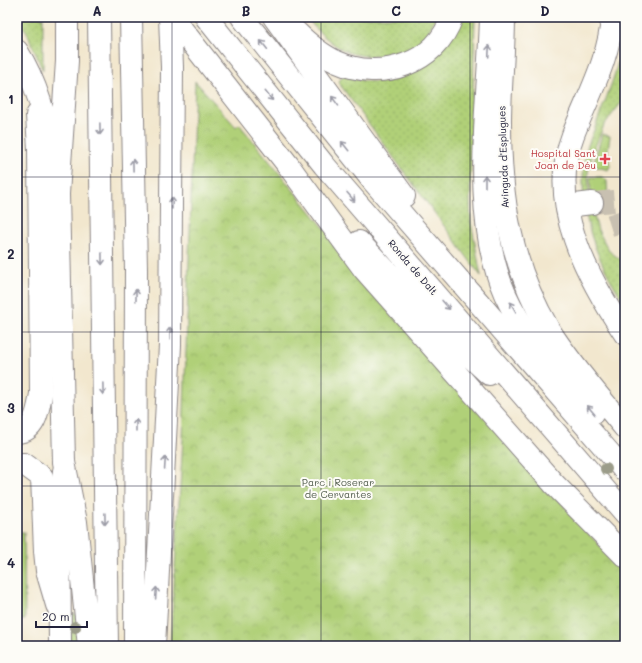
<svg xmlns="http://www.w3.org/2000/svg" width="642" height="663" viewBox="0 0 642 663" font-family="Mali,sans-serif">
	<style>
		.grass { fill: url(#grass-dots); stroke: #69795a }
		.park { fill: url(#park-crowns); stroke: #69795a }
		.pitch { fill: #b0d078; stroke: #69795a }
		.lines { fill: none; stroke-linecap: round; stroke-linejoin: round }
		.minor-tunnel { stroke: #c8c0b1; stroke-width: 22; stroke-dasharray: 22 11; stroke-linecap: butt }
		.minor-casing { stroke: #8a8484; stroke-width: 24 }
		.major-casing { stroke: #8a8484; stroke-width: 24 }
		.highway-casing { stroke: #8a8484; stroke-width: 24 }
		.minor { stroke: #fff; stroke-width: 22 }
		.major { stroke: #fff; stroke-width: 22 }
		.highway { stroke: #fff; stroke-width: 22 }
		.tree { fill: #9b9c89 }
		.oneway { stroke: #9c9ca7 }
		.grid { fill: none; stroke: #22223b; stroke-width: 1; stroke-opacity: 0.55 }
		.health-dot { fill: #e0444e; stroke: #fdfcf7; stroke-width: 1.5 }
		.labels { text-anchor: middle; dominant-baseline: central; stroke-width: 4; stroke-linejoin: round; paint-order: stroke }
		.health-label { font-size: 10px; fill: #be3a42; stroke: #fdfcf7; text-anchor: end }
		.street-label { font-size: 10px; fill: #22223b; stroke: #fdfcf7 }
		.park-label { font-size: 10px; fill: #545f50; stroke: #fdfcf7 }
		.neatline { fill: none; stroke: #22223b; stroke-width: 1.5 }
		.grid-label { font-size: 13px; text-anchor: middle; font-weight: bold; fill: #22223b }
	</style>
	<defs>
		<pattern id="grass-dots" width="8" height="8" patternUnits="userSpaceOnUse"><rect width="8" height="8" fill="#b0d078"/><path d="M2 2h.1M6 6h.1" fill="none" stroke="#97b269" stroke-width="1.8" stroke-linecap="round"/></pattern>
		<pattern id="park-crowns" width="20" height="18" patternUnits="userSpaceOnUse"><rect width="20" height="18" fill="#b0d078"/><path d="M2 6a3 3 0 1 1 6 0M12 15a3 3 0 1 1 6 0" fill="none" stroke="#97b269"/></pattern>
	</defs>
	<rect width="100%" height="100%" fill="#fdfcf7"/>
	<filter id="ink" filterUnits="userSpaceOnUse"><feTurbulence type="fractalNoise" baseFrequency=".025" numOctaves="2"/><feDisplacementMap in="SourceGraphic" scale="8" xChannelSelector="R" yChannelSelector="G"/><feConvolveMatrix kernelMatrix="1 2 1 2 8 2 1 2 1" color-interpolation-filters="sRGB"/></filter>
	<filter id="wash" filterUnits="userSpaceOnUse"><feTurbulence type="fractalNoise" baseFrequency=".012" numOctaves="4" result="noise"/><feDisplacementMap in="SourceGraphic" scale="16" xChannelSelector="R" yChannelSelector="G"/><feGaussianBlur stdDeviation="0.9" result="paint"/><feColorMatrix in="noise" values="0 0 0 0 0 0 0 0 0 0 0 0 0 0 0 0 0 1.4 0 .05"/><feComposite in="paint" operator="in"/></filter>
	<g filter="url(#wash)">
		<rect width="100%" height="100%" fill="#f2e7ce"/>
		<path class="grass" d="M17 17H43V71L26 30 17 23Z
			M306 17H436C421 48 410 57 375 56 363 56 350 55 340 48 326 40 316 29 306 17Z
			M462 17H475L470 199 471 222 481 276 338 82 344 75 365 81 384 82 404 76Z
			M619 58 625 66V98L604 125 593 152 588 172 589 199 598 230 609 251 621 260 625 270V303C594 258 574 204 587 148 590 138 595 129 598 119 606 99 614 79 619 58Z
			M74 614H76L82 646H69L71 616Z"/>
		<path class="park" d="M195 81 236 127 239 124 347 256 587 532 625 573V646H170L183 439Z
			M602 134 610 136 607 157 611 165 608 170 593 166Z
			M590 177H602L607 181 608 207 597 208 591 199Z"/>
		<path class="pitch" d="M17 532H24L25 620H17Z"/>
	</g>
	<g filter="url(#ink)">
		<g class="lines">
			<path class="minor-tunnel" d="M592 203 614 201 625 237"/>
			<defs>
				<path id="minor" d="M504 17C504 52 500 88 500 123 500 198 510 264 549 330 571 365 599 396 625 428
					M612 17C610 58 587 98 573 135 546 204 588 278 625 334
					M567 206 592 203
					M17 432C36 431 38 409 41 394L39 149 37 115
					M17 465 24 464 42 477 45 551 47 571 57 605"/>
				<path id="major" d="M60 646 59 518 64 471"/>
				<path id="highway" d="M67 17V61L58 194 64 462 76 522 89 646
					M99 17 107 646
					M131 17 136 270 135 646
					M172 17 288 165 364 269 554 484 625 556
					M206 17 324 165 625 513
					M242 17 373 181 625 471
					M274 17 404 196
					M491 17C489 102 470 215 505 294 525 339 562 375 593 413
					M293 29C306 42 321 55 337 62 381 82 436 64 452 17
					M17 51C37 83 46 118 52 155
					M359 242 443 331 489 374
					M154 646 170 345 172 67 170 17"/>
			</defs>
			<use href="#minor" class="minor-casing"/>
			<use href="#major" class="major-casing"/>
			<use href="#highway" class="highway-casing"/>
			<use href="#minor" class="minor"/>
			<use href="#major" class="major"/>
			<use href="#highway" class="highway"/>
		</g>
		<g class="tree">
			<circle cx="606" cy="469" r="6"/>
			<circle cx="75" cy="627" r="6"/>
		</g>
		<defs><path id="oneway-shaft" d="M-6 0H5M1.5-3L5.5 0L1.5 3" fill="none" stroke-width="1.6" stroke-linecap="round" stroke-linejoin="round"/></defs>
		<g class="oneway">
			<use href="#oneway-shaft" transform="translate(264 45) rotate(-129)"/>
			<use href="#oneway-shaft" transform="translate(489 51) rotate(-87)"/>
			<use href="#oneway-shaft" transform="translate(269 96) rotate(51)"/>
			<use href="#oneway-shaft" transform="translate(335 101) rotate(-126)"/>
			<use href="#oneway-shaft" transform="translate(100 129) rotate(89)"/>
			<use href="#oneway-shaft" transform="translate(345 146) rotate(-129)"/>
			<use href="#oneway-shaft" transform="translate(133 165) rotate(-91)"/>
			<use href="#oneway-shaft" transform="translate(485 181) rotate(-90)"/>
			<use href="#oneway-shaft" transform="translate(351 197) rotate(49)"/>
			<use href="#oneway-shaft" transform="translate(172 203) rotate(-90)"/>
			<use href="#oneway-shaft" transform="translate(102 259) rotate(89)"/>
			<use href="#oneway-shaft" transform="translate(136 295) rotate(-90)"/>
			<use href="#oneway-shaft" transform="translate(446 305) rotate(49)"/>
			<use href="#oneway-shaft" transform="translate(513 307) rotate(-120)"/>
			<use href="#oneway-shaft" transform="translate(170 333) rotate(-89)"/>
			<use href="#oneway-shaft" transform="translate(103 389) rotate(89)"/>
			<use href="#oneway-shaft" transform="translate(591 410) rotate(-130)"/>
			<use href="#oneway-shaft" transform="translate(136 425) rotate(-90)"/>
			<use href="#oneway-shaft" transform="translate(165 463) rotate(-86)"/>
			<use href="#oneway-shaft" transform="translate(105 519) rotate(89)"/>
			<use href="#oneway-shaft" transform="translate(156 593) rotate(-86)"/>
		</g>
	</g>
	<path class="grid" d="M172 17V646M321 17V646M470 17V646M17 177H625M17 332H625M17 486H625"/>
	<path class="health-dot" d="M603 153h4v4h4v4h-4v4h-4v-4h-4v-4h4z"/>
	<g class="labels">
		<g class="health-label">
			<text x="596" y="153">Hospital Sant<tspan x="596" dy="12">Joan de Déu</tspan></text>
		</g>
		<g class="street-label">
			<text transform="translate(503 157) rotate(-92)">Avinguda d'Esplugues</text>
			<text transform="translate(413 267) rotate(49)">Ronda de Dalt</text>
		</g>
		<g class="park-label">
			<text x="338" y="482">Parc i Roserar<tspan x="338" dy="12">de Cervantes</tspan></text>
		</g>
	</g>
	<rect width="642" height="663" fill="none" stroke="#fdfcf7" stroke-width="44"/>
	<path d="M36 621v6h51v-6" fill="none" stroke="#22223b" stroke-width="2"/>
	<text x="42" y="621" font-size="12" fill="#22223b" stroke="#fdfcf7" stroke-width="3" paint-order="stroke">20 m</text>
	<rect x="22" y="22" width="598" height="619" class="neatline"/>
	<g class="grid-label">
		<text x="97" y="16">A</text>
		<text x="246" y="16">B</text>
		<text x="396" y="16">C</text>
		<text x="545" y="16">D</text>
		<text x="11" y="104">1</text>
		<text x="11" y="259">2</text>
		<text x="11" y="413">3</text>
		<text x="11" y="568">4</text>
	</g>
</svg>
